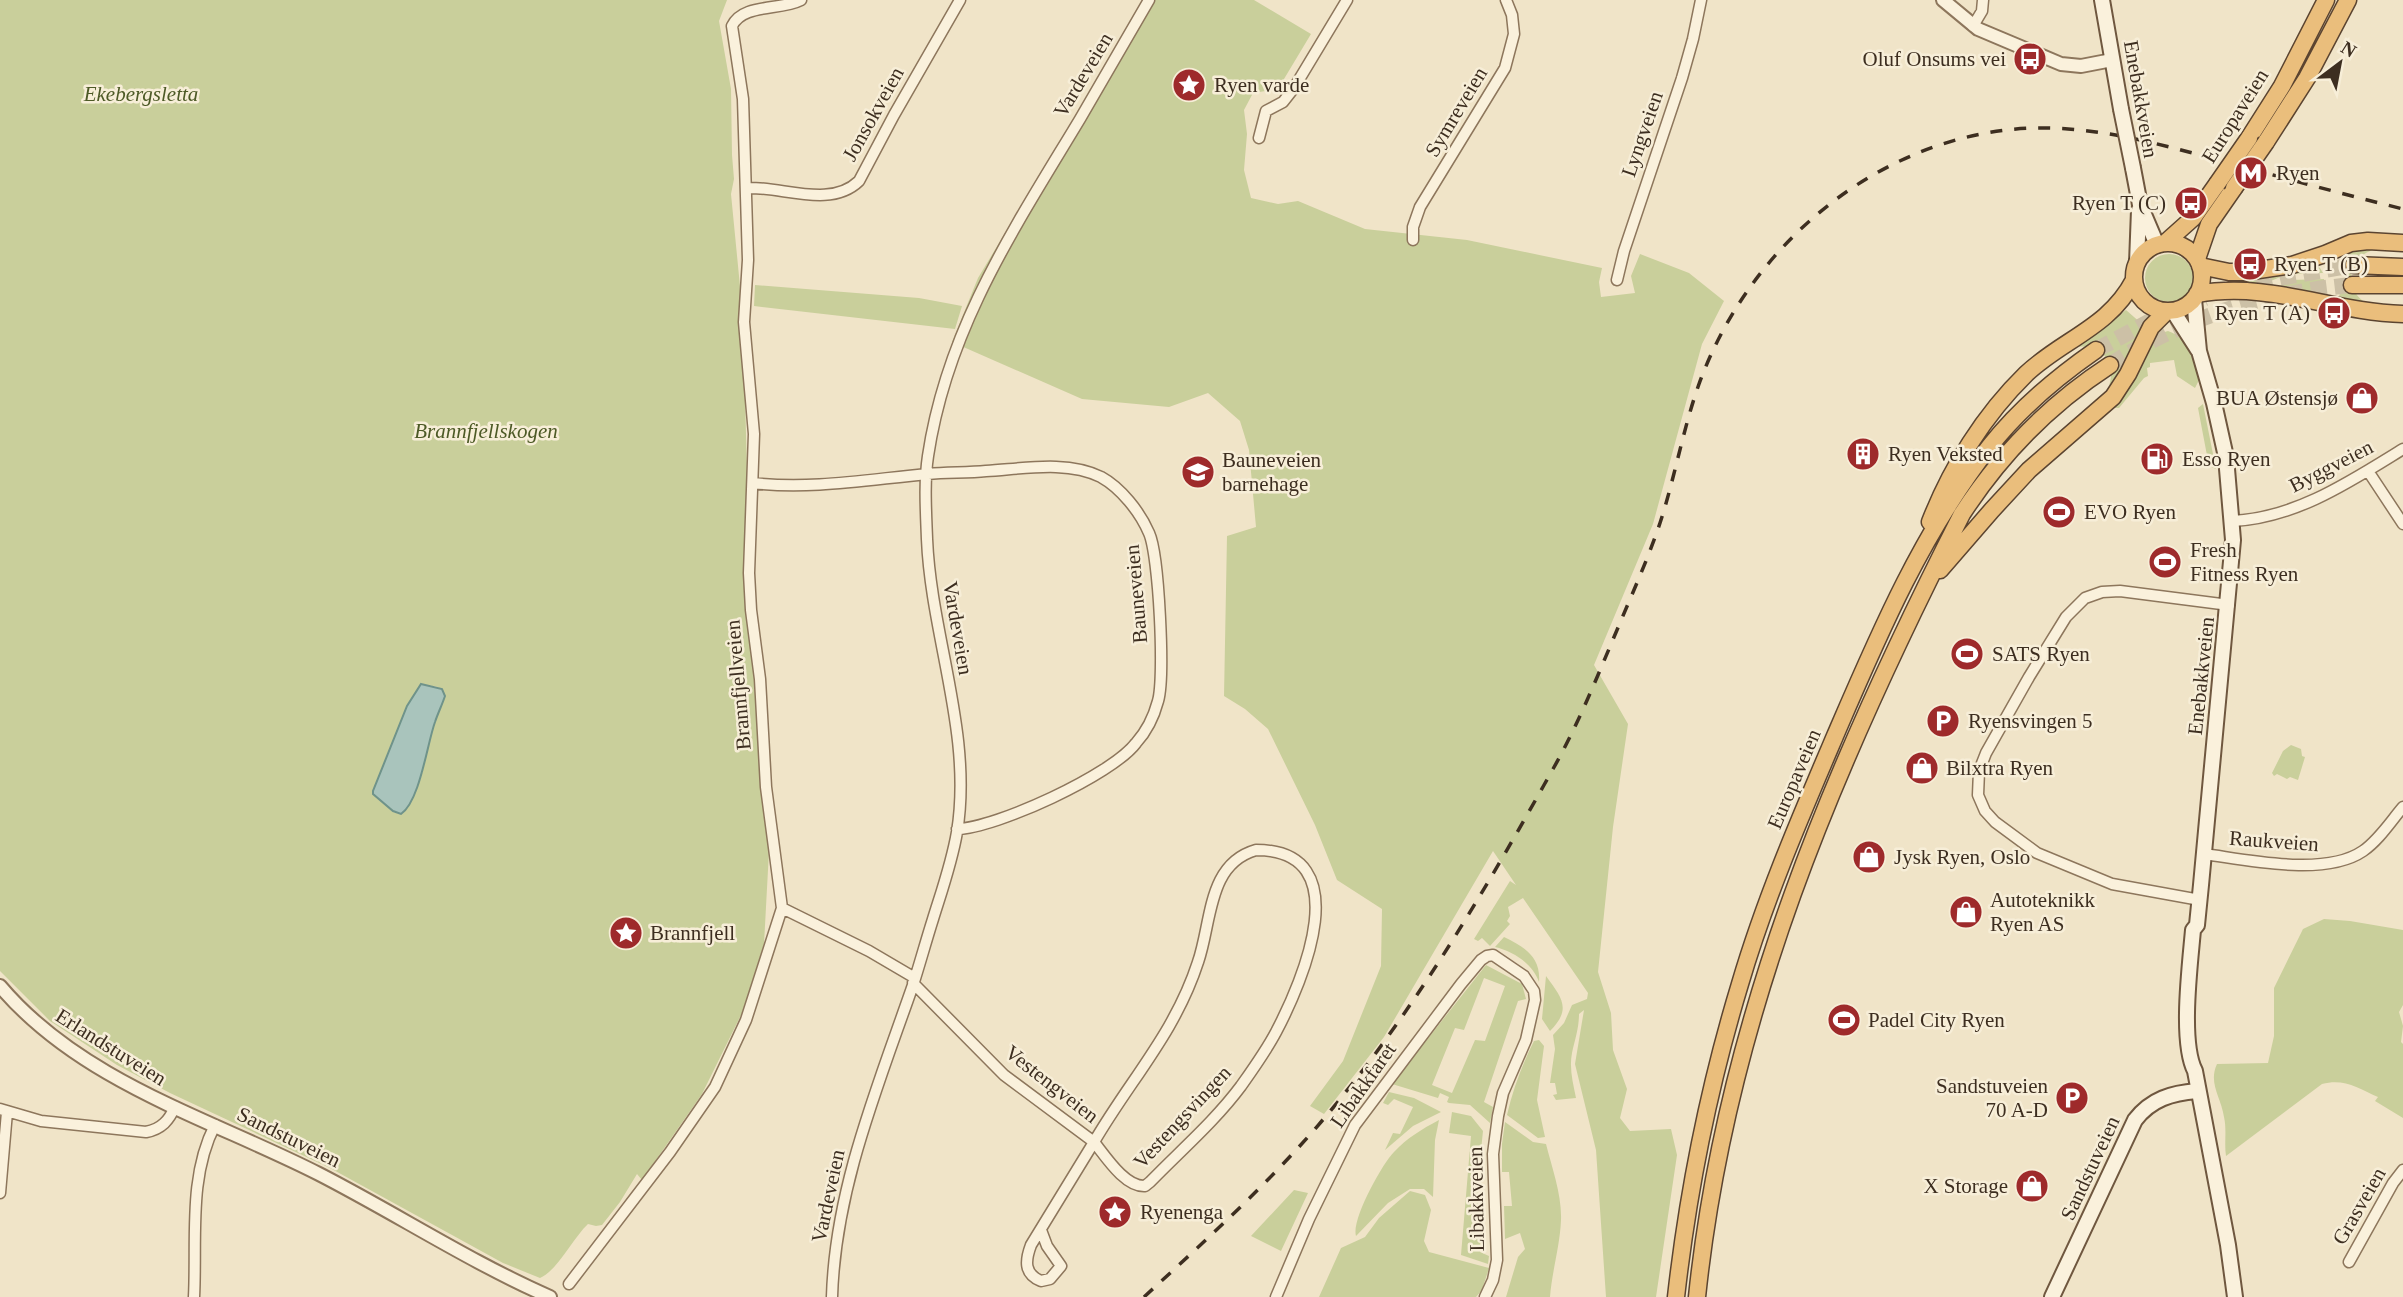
<svg xmlns="http://www.w3.org/2000/svg" width="2403" height="1297" viewBox="0 0 2403 1297" font-family="'Times New Roman',serif">
	<style>
		.green { fill: #c9cf9b; fill-rule: evenodd }
		.water { fill: #a9c4bc; stroke: #6f938a; stroke-width: 2 }
		.lines { fill: none; stroke-linecap: round; stroke-linejoin: round }
		.trunk-tunnel { stroke: #ccc0a6; stroke-width: 16; stroke-dasharray: 16 8; stroke-linecap: butt }
		.minor-casing { stroke: #8d765c; stroke-width: 13 }
		.tertiary-casing { stroke: #8d765c; stroke-width: 16 }
		.secondary-casing { stroke: #6f573f; stroke-width: 18 }
		.trunk-casing { stroke: #5b4430; stroke-width: 19 }
		.minor { stroke: #faf1dc; stroke-width: 10 }
		.tertiary { stroke: #faf1dc; stroke-width: 12 }
		.secondary { stroke: #faf1dc; stroke-width: 14 }
		.trunk { stroke: #eabe7c; stroke-width: 16 }
		.rail { stroke: #3d2e20; stroke-width: 3.5; stroke-dasharray: 12 12; stroke-linecap: butt }
		.secondary-bridge-casing { stroke: #6f573f; stroke-width: 18; stroke-linecap: butt }
		.trunk-bridge-casing { stroke: #5b4430; stroke-width: 19; stroke-linecap: butt }
		.secondary-bridge { stroke: #faf1dc; stroke-width: 14 }
		.trunk-bridge { stroke: #eabe7c; stroke-width: 16 }
		.labels { text-anchor: middle; dominant-baseline: central; stroke-width: 5; stroke-linejoin: round; paint-order: stroke }
		.poi-label { font-size: 21px; fill: #3d2e20; stroke: #f7eed8; text-anchor: start }
		.street-label { font-size: 21px; fill: #3d2e20; stroke: #f7eed8 }
		.park-label { font-size: 21px; font-style: italic; fill: #4d5a26; stroke: #f7eed8 }
	</style>
	<rect width="100%" height="100%" fill="#f0e4c8"/>
	<path class="green" d="M0 0H727L719 21 731 89 732 155 734 179 731 194 743 317 747 473 771 814 764 944 742 1013 702 1094 642 1180 637 1174 620 1202 602 1225 596 1226 588 1224C573 1238 557 1271 540 1278L503 1263 330 1168 170 1093 117 1065 50 1021 0 971ZM421 684 438 687 445 696C442 705 438 713 435 722 425 751 424 791 401 814L393 812 373 791 407 706Z
		M1145 0H1254L1311 34 1278 89 1253 93 1244 110 1247 134 1244 170 1251 198 1278 204 1298 201 1365 229 1467 240 1602 268 1599 282 1601 297 1635 293 1631 276 1640 254 1689 273 1724 301 1702 344 1653 524 1594 665 1628 724 1613 827 1598 972 1611 1013 1613 1050 1627 1089 1620 1118 1630 1131 1671 1129 1677 1155 1656 1297H1606L1596 1150 1575 1064 1584 1010 1579 1014C1579 1028 1575 1039 1572 1053 1569 1068 1573 1083 1576 1098L1556 1100 1553 1095 1557 1094 1555 1083H1550L1555 1049 1553 1035 1564 1023 1572 1005 1587 999 1588 993 1523 898 1508 907 1510 916 1507 921 1510 924 1490 946 1482 938 1478 941 1474 939 1510 881 1516 885 1493 851 1384 1037 1324 1114 1310 1106 1343 1061 1381 966 1382 909 1337 880 1315 825 1268 729 1245 709 1224 696 1227 536 1256 527 1249 450 1240 421 1208 393 1169 407 1082 399 952 342 978 278Z
		M2372 248 2373 250C2347 258 2343 289 2366 303L2337 301 2345 281 2343 253Z
		M2145 278a24 24 0 1 1 48 0a24 24 0 1 1-48 0Z
		M2309 263 2320 268 2323 273 2287 274 2264 284H2230L2231 279Z
		M2324 279V285L2317 293 2280 286 2291 280Z
		M755 285 919 298 962 306 955 329 754 306Z
		M2126 310 2142 324 2120 370 2109 386C2117 362 2101 343 2076 347Z
		M2168 331C2189 338 2194 359 2200 378L2195 388 2177 376 2174 360 2150 363V367L2147 368 2148 376 2144 378 2119 408H2114L2137 376 2155 335Z
		M2203 404 2216 469 2209 466 2198 408Z
		M2291 745 2301 749 2302 756 2305 757 2298 780 2290 777 2287 779 2277 774 2274 776 2272 773 2283 751Z
		M2324 919 2350 921 2403 930V1005L2399 1012 2403 1026 2401 1042 2403 1044V1118L2375 1101 2378 1097C2358 1088 2344 1078 2322 1084L2226 1156C2224 1143 2227 1130 2224 1117 2221 1097 2208 1083 2217 1064L2268 1063 2274 1036V988L2303 929Z
		M1504 937C1525 947 1541 957 1539 982 1533 964 1513 951 1495 947Z
		M1486 965 1522 984 1526 999 1518 1001 1484 1102 1493 1107 1490 1123 1470 1105 1449 1103 1447 1102 1449 1097 1440 1093 1438 1098 1392 1084ZM1484 978 1505 986 1485 1041 1475 1040 1452 1093 1432 1085 1455 1028 1464 1030Z
		M1546 976C1562 998 1572 1009 1550 1031L1542 1019Z
		M1539 1040 1544 1046 1537 1100 1545 1137 1538 1138 1507 1115C1513 1089 1522 1065 1534 1041Z
		M1389 1092 1414 1098 1441 1112 1413 1126 1385 1150 1393 1133 1400 1134 1413 1107 1394 1099 1388 1105 1383 1103Z
		M1452 1112 1471 1116 1483 1131 1477 1189 1481 1237 1480 1252 1489 1256 1488 1264 1461 1255 1471 1136 1449 1133Z
		M1439 1120 1435 1140 1433 1197 1424 1189H1410L1388 1203 1356 1236C1351 1220 1382 1164 1394 1152 1407 1138 1422 1129 1439 1120Z
		M1505 1122 1533 1142 1546 1144C1552 1168 1562 1195 1561 1220 1560 1246 1552 1271 1550 1297H1506L1518 1257 1525 1249 1520 1233 1505 1239 1504 1206H1512L1509 1172H1502V1144Z
		M1294 1190 1308 1193 1281 1251 1251 1236Z
		M1410 1191 1425 1195 1431 1210 1424 1241 1429 1252 1489 1268 1482 1290 1476 1297H1319L1341 1248 1365 1237 1379 1218Z"/>
	<path class="water" d="M421 684 442 689 445 696C442 705 438 713 435 722 427 744 420 801 401 814L393 811 373 794V791L407 706Z"/>
	<g class="lines">
		<path class="trunk-tunnel" d="M2233 289 2285 277 2354 265
			M2096 350 2158 317 2205 298
			M2110 365C2184 317 2265 293 2352 285"/>
		<defs>
			<path id="minor" d="M1973 26 1982 11 1983 0
				M1259 138 1266 111 1283 102 1294 88 1347 0
				M746 188C782 186 830 209 859 181L894 115 960 0
				M1413 240V227L1420 207 1505 68 1514 34 1512 15 1506 0
				M1617 280 1624 251 1682 78 1693 39 1701 0
				M2368 471 2403 524
				M753 483C811 490 871 479 928 474 947 472 967 473 986 471 1022 469 1067 460 1101 477 1121 488 1140 512 1149 533 1159 555 1165 677 1158 701 1154 716 1146 732 1136 743 1112 775 996 828 957 829
				M2233 521C2296 518 2351 481 2403 449
				M1256 850C1359 850 1303 981 1276 1032 1266 1051 1253 1069 1241 1086 1215 1121 1180 1151 1150 1182L1145 1186C1125 1187 1106 1157 1094 1142 1130 1080 1175 1033 1198 962 1212 922 1207 864 1256 850Z
				M2204 854C2249 860 2325 877 2363 851 2379 840 2391 821 2403 807
				M2200 900 2112 884 2037 853 1995 822 1985 811 1978 795 1979 771 1986 753 2029 677 2066 617 2085 598 2102 592 2120 591 2229 605
				M782 908 869 951 915 978
				M913 983 1004 1075 1094 1142 1031 1245C1025 1261 1024 1274 1041 1281L1050 1279 1061 1266 1047 1246 1041 1230
				M0 1109 41 1121 146 1132C162 1129 169 1120 175 1107
				M0 1193 7 1112
				M2349 1262 2393 1183 2403 1170
				M569 1284 670 1152 715 1087 746 1020 782 908 766 787 760 679 751 610 749 573 754 434 744 322 748 260 743 99 732 26C743 3 780 11 801 0
				M194 1297C197 1240 188 1177 215 1125
				M832 1297C835 1189 878 1086 913 985 920 963 926 941 933 919 942 890 952 862 957 832 973 734 931 636 927 539 926 512 924 482 928 456 947 328 1015 227 1080 119 1103 80 1126 40 1149 0
				M1276 1297 1309 1219 1355 1125 1461 984 1481 960 1487 956 1493 955 1524 976 1534 991 1535 1000 1526 1040 1503 1093 1498 1116 1493 1154 1497 1260 1493 1280 1485 1297"/>
			<path id="tertiary" d="M1943 0 1978 29 2061 64 2081 66 2112 60
				M0 986C81 1082 211 1119 319 1174 397 1214 470 1262 550 1297"/>
			<path id="secondary" d="M2102 0 2121 109
				M2133 168 2140 205 2157 245
				M2137 263 2139 210
				M2194 299 2199 351 2214 403 2226 457 2233 540 2201 885 2197 925 2193 930C2190 965 2180 1042 2195 1071L2228 1245 2235 1297
				M2173 311 2198 350
				M2052 1297 2135 1120C2151 1099 2172 1093 2197 1091"/>
			<path id="trunk" d="M2249 138 2282 86 2326 0
				M2266 142 2307 78 2348 0
				M2165 243 2193 218 2217 184
				M2134 277a34 34 0 1 1 68 0a34 34 0 1 1-68 0Z
				M2197 259 2209 224 2234 188
				M2354 265 2403 267
				M2200 266 2229 272H2245L2292 265 2325 254 2351 243 2368 241 2403 243
				M2352 285H2403
				M2197 294C2270 281 2331 312 2403 314
				M1930 522C1951 468 1984 415 2026 374 2063 339 2109 328 2134 280
				M1940 570 1992 510 2029 470 2113 397 2128 374 2151 327 2167 311
				M1676 1297C1688 1191 1709 1086 1740 984 1765 899 1800 818 1835 736 1878 636 1922 532 1990 446 2020 408 2057 377 2096 350
				M1697 1297C1726 1017 1835 763 1962 514 2001 454 2050 404 2110 365"/>
		</defs>
		<use href="#minor" class="minor-casing"/>
		<use href="#tertiary" class="tertiary-casing"/>
		<use href="#secondary" class="secondary-casing"/>
		<use href="#trunk" class="trunk-casing"/>
		<use href="#minor" class="minor"/>
		<use href="#tertiary" class="tertiary"/>
		<use href="#secondary" class="secondary"/>
		<use href="#trunk" class="trunk"/>
		<path class="rail" d="M1144 1297C1205 1241 1267 1185 1321 1122 1413 1014 1484 892 1553 769 1578 725 1597 677 1617 630 1632 594 1648 559 1660 523 1675 477 1683 429 1699 384 1744 260 1851 160 1981 134 2069 116 2152 142 2236 165 2291 180 2347 195 2403 209"/>
		<defs>
			<path id="secondary-bridge" d="M2121 109 2133 168"/>
			<path id="trunk-bridge" d="M2217 184 2249 138
				M2234 188 2266 142"/>
		</defs>
		<use href="#secondary-bridge" class="secondary-bridge-casing"/>
		<use href="#trunk-bridge" class="trunk-bridge-casing"/>
		<use href="#secondary-bridge" class="secondary-bridge"/>
		<use href="#trunk-bridge" class="trunk-bridge"/>
	</g>
	<defs>
		<symbol id="bus-disc" viewBox="-11 -11 22 22"><circle r="9.5" fill="#9e2a2b" stroke="#f7eed8"/><path d="M-5-6H5V4H4V6H2V4H-2V6H-4V4H-5ZM-3.5-4V0h7V-4ZM-3.5 1.2v1.5H-2V1.2ZM2 1.2v1.5H3.5V1.2Z" fill="#fff"/></symbol>
		<symbol id="sight-disc" viewBox="-11 -11 22 22"><circle r="9.5" fill="#9e2a2b" stroke="#f7eed8"/><path d="M0-6L1.8-2.2L6-1.7L2.9 1.2L3.7 5.4L0 3.3L-3.7 5.4L-2.9 1.2L-6-1.7L-1.8-2.2Z" fill="#fff"/></symbol>
		<symbol id="metro-disc" viewBox="-11 -11 22 22"><circle r="9.5" fill="#9e2a2b" stroke="#f7eed8"/><path d="M-5.5 5V-5H-3L0 0L3-5H5.5V5H3V-.5L0 4L-3-.5V5Z" fill="#fff"/></symbol>
		<symbol id="shop-disc" viewBox="-11 -11 22 22"><circle r="9.5" fill="#9e2a2b" stroke="#f7eed8"/><path d="M-5-2.5h2.3a2.7 3.5 0 0 1 5.4 0H5L5.5 6h-11ZM-1.5-2.5h3a1.5 2.3 0 0 0-3 0Z" fill="#fff"/></symbol>
		<symbol id="building-disc" viewBox="-11 -11 22 22"><circle r="9.5" fill="#9e2a2b" stroke="#f7eed8"/><path d="M-4-6H4V6H1V3H-1V6H-4ZM-2.5-4.3h1.7v1.8h-1.7ZM.8-4.3h1.7v1.8H.8ZM-2.5-1h1.7V.8h-1.7ZM.8-1h1.7V.8H.8Z" fill="#fff"/></symbol>
		<symbol id="fuel-disc" viewBox="-11 -11 22 22"><circle r="9.5" fill="#9e2a2b" stroke="#f7eed8"/><path d="M-5.5-6h7V0h2V4h1.3V-2.5L3-4.5l.8-.8L6-3V5H2.5V1h-1V6h-7ZM-4.2-4.7v3.2H.2V-4.7Z" fill="#fff"/></symbol>
		<symbol id="school-disc" viewBox="-11 -11 22 22"><circle r="9.5" fill="#9e2a2b" stroke="#f7eed8"/><path d="M0-5L7-2L0 1L-7-2ZM-4 1L0 2.5L4 1V4Q0 6-4 4Z" fill="#fff"/></symbol>
		<symbol id="stadium-disc" viewBox="-11 -11 22 22"><circle r="9.5" fill="#9e2a2b" stroke="#f7eed8"/><path d="M0-5a6.5 5 0 1 0 0 10a6.5 5 0 1 0 0-10ZM-3.5-1.8h7v3.6h-7Z" fill="#fff"/></symbol>
		<symbol id="parking-disc" viewBox="-11 -11 22 22"><circle r="9.5" fill="#9e2a2b" stroke="#f7eed8"/><path d="M-3.5-5.5H1a3.5 3.5 0 0 1 0 7H-1V5.5H-3.5ZM-1-3.4V-.6H.8a1.4 1.4 0 0 0 0-2.8Z" fill="#fff"/></symbol>
	</defs>
	<g fill-rule="evenodd">
		<use href="#bus-disc" x="2011" y="40" width="38" height="38"/>
		<use href="#sight-disc" x="1170" y="66" width="38" height="38"/>
		<use href="#metro-disc" x="2232" y="154" width="38" height="38"/>
		<use href="#bus-disc" x="2172" y="184" width="38" height="38"/>
		<use href="#bus-disc" x="2231" y="245" width="38" height="38"/>
		<use href="#bus-disc" x="2315" y="294" width="38" height="38"/>
		<use href="#shop-disc" x="2343" y="379" width="38" height="38"/>
		<use href="#building-disc" x="1844" y="435" width="38" height="38"/>
		<use href="#fuel-disc" x="2138" y="440" width="38" height="38"/>
		<use href="#school-disc" x="1179" y="453" width="38" height="38"/>
		<use href="#stadium-disc" x="2040" y="493" width="38" height="38"/>
		<use href="#stadium-disc" x="2146" y="543" width="38" height="38"/>
		<use href="#stadium-disc" x="1948" y="635" width="38" height="38"/>
		<use href="#parking-disc" x="1924" y="702" width="38" height="38"/>
		<use href="#shop-disc" x="1903" y="749" width="38" height="38"/>
		<use href="#shop-disc" x="1850" y="838" width="38" height="38"/>
		<use href="#shop-disc" x="1947" y="893" width="38" height="38"/>
		<use href="#sight-disc" x="607" y="914" width="38" height="38"/>
		<use href="#stadium-disc" x="1825" y="1001" width="38" height="38"/>
		<use href="#parking-disc" x="2053" y="1079" width="38" height="38"/>
		<use href="#shop-disc" x="2013" y="1167" width="38" height="38"/>
		<use href="#sight-disc" x="1096" y="1193" width="38" height="38"/>
	</g>
	<g class="labels">
		<g class="poi-label">
			<text x="2006" y="59" text-anchor="end">Oluf Onsums vei</text>
			<text x="1214" y="85">Ryen varde</text>
			<text x="2276" y="173">Ryen</text>
			<text x="2166" y="203" text-anchor="end">Ryen T (C)</text>
			<text x="2274" y="264">Ryen T (B)</text>
			<text x="2310" y="313" text-anchor="end">Ryen T (A)</text>
			<text x="2338" y="398" text-anchor="end">BUA Østensjø</text>
			<text x="1888" y="454">Ryen Veksted</text>
			<text x="2182" y="459">Esso Ryen</text>
			<text x="1222" y="460">Bauneveien<tspan x="1222" dy="24">barnehage</tspan></text>
			<text x="2084" y="512">EVO Ryen</text>
			<text x="2190" y="550">Fresh<tspan x="2190" dy="24">Fitness Ryen</tspan></text>
			<text x="1992" y="654">SATS Ryen</text>
			<text x="1968" y="721">Ryensvingen 5</text>
			<text x="1946" y="768">Bilxtra Ryen</text>
			<text x="1894" y="857">Jysk Ryen, Oslo</text>
			<text x="1990" y="900">Autoteknikk<tspan x="1990" dy="24">Ryen AS</tspan></text>
			<text x="650" y="933">Brannfjell</text>
			<text x="1868" y="1020">Padel City Ryen</text>
			<text x="2048" y="1086" text-anchor="end">Sandstuveien<tspan x="2048" dy="24">70 A-D</tspan></text>
			<text x="2008" y="1186" text-anchor="end">X Storage</text>
			<text x="1140" y="1212">Ryenenga</text>
		</g>
		<g class="street-label">
			<text transform="translate(1083 75) rotate(-59)">Vardeveien</text>
			<text transform="translate(2141 99) rotate(80)">Enebakkveien</text>
			<text transform="translate(1456 112) rotate(-59)">Symreveien</text>
			<text transform="translate(873 114) rotate(-61)">Jonsokveien</text>
			<text transform="translate(2235 116) rotate(-58)">Europaveien</text>
			<text transform="translate(1642 134) rotate(-71)">Lyngveien</text>
			<text transform="translate(2331 466) rotate(-27)">Byggveien</text>
			<text transform="translate(1136 594) rotate(-95)">Bauneveien</text>
			<text transform="translate(958 628) rotate(80)">Vardeveien</text>
			<text transform="translate(2201 676) rotate(-84)">Enebakkveien</text>
			<text transform="translate(738 685) rotate(-95)">Brannfjellveien</text>
			<text transform="translate(1794 779) rotate(-67)">Europaveien</text>
			<text transform="translate(2274 841) rotate(4)">Raukveien</text>
			<text transform="translate(111 1047) rotate(32)">Erlandstuveien</text>
			<text transform="translate(1052 1084) rotate(38)">Vestengveien</text>
			<text transform="translate(1363 1085) rotate(-55)">Libakkfaret</text>
			<text transform="translate(1182 1117) rotate(-47)">Vestengsvingen</text>
			<text transform="translate(289 1137) rotate(26)">Sandstuveien</text>
			<text transform="translate(2090 1168) rotate(-65)">Sandstuveien</text>
			<text transform="translate(828 1196) rotate(-78)">Vardeveien</text>
			<text transform="translate(1476 1199) rotate(-91)">Libakkveien</text>
			<text transform="translate(2359 1206) rotate(-60)">Grasveien</text>
		</g>
		<g class="park-label">
			<text x="141" y="94">Ekebergsletta</text>
			<text x="486" y="431">Brannfjellskogen</text>
		</g>
	</g>
	<g transform="translate(2340 63) rotate(32)" stroke="#f7eed8" stroke-width="5" paint-order="stroke">
	<path d="M0-5L12 26L0 18L-12 26Z" fill="#3d2e20"/>
	<text y="-10" font-size="19" font-weight="bold" text-anchor="middle" fill="#3d2e20">N</text>
	</g>
</svg>
